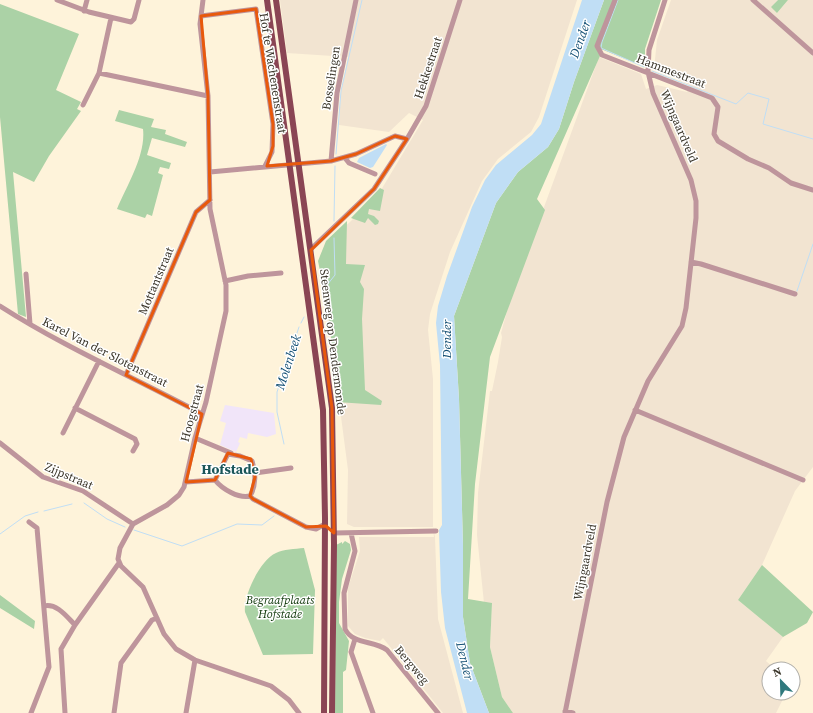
<svg xmlns="http://www.w3.org/2000/svg" width="813" height="713" viewBox="0 0 813 713" font-family="'Source Serif 4',serif">
	<style>
		.industrial { fill: #f2e4d1 }
		.education { fill: #f1e5f9 }
		.green { fill: #abd2a6 }
		.water { fill: #c0def5 }
		.lines { fill: none; stroke-linecap: round; stroke-linejoin: round }
		.stream { stroke: #c0def5; stroke-width: 1 }
		.minor { stroke: #be959c; stroke-width: 5 }
		.major { stroke: #8a4554; stroke-width: 6 }
		.marked { fill: none; stroke: #e8590c; stroke-width: 3; stroke-linejoin: round }
		.labels { text-anchor: middle; dominant-baseline: central; stroke-width: 3; stroke-linejoin: round; paint-order: stroke }
		.street-label { font-size: 12px; fill: #3a3529; stroke: #fff }
		.park-label { font-size: 12px; font-style: italic; fill: #0f380a; stroke: #fff }
		.water-label { font-size: 13px; font-style: italic; fill: #124e73; stroke: #fff }
		.quarter-label { font-size: 14px; font-weight: bold; fill: #1a5659; stroke: #fff }
	</style>
	<rect width="100%" height="100%" fill="#fef3da"/>
	<path class="industrial" d="M280 0H577L539 117 531 132 498 159 482 181 450 252 430 314 428 330 433 379V527L435 537 438 619 463 713H443L383 638 380 641 365 638 355 634 348 626V588L360 551 359 537H434L433 527H354L347 524 348 470 320 256 326 244 351 221 381 190 423 120 409 113 389 132 339 125 341 91 348 57 287 53Z
		M671 0H778L772 7 777 13 788 0H813V467L795 491 762 565 738 600 783 637 766 661 775 669H769V693H783L785 695 776 713H513L502 697 490 647 492 603H484L477 535 478 493 490 391H492L498 362 502 337 501 333 510 300 599 57 641 74 646 89 657 85 687 92 690 85 654 69 657 40Z"/>
	<path class="education" d="M225 405 274 413 276 434 267 437 248 433 247 439 240 437 238 442 240 443 236 452 220 445 226 423 220 421Z"/>
	<path class="green" d="M604 0H661L645 49V67L601 49 600 56 537 199 545 210 490 357 475 484 468 599 492 603 490 647 502 697 513 713H489L470 663 463 617V546L459 399 454 316 496 203 518 172 548 147 559 129 574 82Z
		M778 0H788L777 13 771 7Z
		M0 4 79 34 56 90 81 102 77 109 81 111 49 156 34 182 13 172 26 317 18 314 0 117Z
		M119 110 154 119 151 127 166 130 165 134 187 142 185 147 152 138 147 155 171 163 169 169 160 167 158 173 163 175 152 216 147 214 145 218 117 209C127 185 146 155 143 129L115 121Z
		M380 188 384 190 380 211 369 209 368 214 374 216 379 221 378 224 375 225 368 218 365 223 351 218Z
		M347 221 346 264 365 265 360 282 364 289 362 319 365 390 382 401 381 405 337 402 329 316 318 261 326 241Z
		M345 541 350 544 351 550 342 579 339 602V623L349 641 346 670 343 672V713H335L336 545 342 542V544Z
		M304 548 315 590 313 654 263 655 245 612C243 596 260 560 276 553 283 549 295 549 304 548Z
		M762 565 813 612 807 623 783 637 738 600Z
		M0 595 35 621 34 629 0 608Z"/>
	<path class="water" d="M582 0H604L574 82 559 129 548 147 518 172 496 203 454 316 459 399 463 546V617L470 663 489 713H467L445 628 441 592 439 530 442 525 440 365 436 323 438 306 447 276 472 207 485 180 496 165 532 135 541 124Z
		M386 144 387 145 373 167 370 168 357 162 359 158Z"/>
	<g class="lines">
		<path class="stream" d="M618 0 602 42 601 48 644 67
			M652 71 736 104 748 93 769 99 763 124 813 139
			M336 154 341 91 362 0
			M334 221 335 166
			M323 290 335 275 334 238
			M797 291 813 244
			M301 323 304 317
			M284 444 277 412V392L299 327
			M84 503 107 519 125 527
			M44 511 72 504
			M134 530 182 546 237 524 262 525 274 516
			M0 534 25 516 38 512"/>
		<path class="minor" d="M57 0 89 12 131 22 134 19 139 0
			M203 0 200 24 208 96 210 209 226 285V311L206 402 195 438 184 487 179 495 167 505 133 524 120 548 118 559 121 566 143 587 164 634 176 649 195 660 271 686 289 700 299 713
			M615 0 597 46 602 55 712 98 718 107 714 134 718 141 748 159 769 168 791 183 813 190
			M753 0 813 53
			M84 11 87 0
			M201 16 256 9 273 124 272 152 265 166
			M99 73 208 96
			M83 105 99 73 111 18
			M345 158 349 163 375 174
			M331 161 337 93 356 0
			M210 172 331 161 356 154 395 136 407 139 426 106 460 0
			M311 249 374 189 407 139
			M691 262 701 264 795 294
			M26 274 30 324
			M225 281 248 276 281 273
			M0 306C64 347 135 378 202 414
			M126 375 196 212 210 200
			M75 408 135 439 137 444 133 451
			M635 410 803 480
			M63 433 99 361
			M195 438 231 453
			M0 443 43 477 83 491 133 524
			M255 473 291 468
			M186 482 215 480C222 489 239 499 250 496 256 486 256 472 252 461L240 456 228 454 215 480
			M250 496 253 499 306 527 316 529 325 524
			M29 522 37 528 49 667 31 713
			M334 533 436 531
			M351 533 355 551 344 593 345 629C353 645 374 640 387 650L438 713
			M44 606C57 603 67 617 75 625
			M355 639 351 652 373 713
			M565 711 573 713
			M65 713 61 649 75 625 119 563
			M114 713 121 663 152 620 157 618
			M186 713 195 660
			M565 713 607 502 624 437 648 381 682 326 686 308 696 218V201L691 180 653 93 648 72 649 50 665 0"/>
		<path class="major" d="M267 0 323 410 325 518 324 713
			M276 0 332 408 334 544 332 713"/>
	</g>
	<path class="marked" d="M256 9 273 124V146L267 166 331 161 356 154 395 136 407 139 374 189 311 250 332 408 334 533 326 526 306 527 253 499 250 496 255 477 251 459 228 453 215 480 186 482 202 414 126 375 196 212 210 200 208 96 201 16Z"/>
	<g class="labels">
		<g class="street-label">
			<text transform="translate(428 68) rotate(-72)">Hekkestraat</text>
			<text transform="translate(671 71) rotate(21)">Hammestraat</text>
			<text transform="translate(273 73) rotate(81)">Hof te Wachenenstraat</text>
			<text transform="translate(331 78) rotate(-81)">Bosselingen</text>
			<text transform="translate(679 126) rotate(67)">Wijngaardveld</text>
			<text transform="translate(156 281) rotate(-67)">Mottantstraat</text>
			<text transform="translate(333 342) rotate(83)">Steenweg op Dendermonde</text>
			<text transform="translate(105 352) rotate(27)">Karel Van der Slotenstraat</text>
			<text transform="translate(192 413) rotate(-75)">Hoogstraat</text>
			<text transform="translate(69 476) rotate(23)">Zijpstraat</text>
			<text transform="translate(585 562) rotate(-79)">Wijngaardveld</text>
			<text transform="translate(412 665) rotate(50)">Bergweg</text>
		</g>
		<g class="park-label">
			<text x="280" y="600">Begraafplaats<tspan x="280" dy="14">Hofstade</tspan></text>
		</g>
		<g class="water-label">
			<text transform="translate(580 39) rotate(-70)">Dender</text>
			<text transform="translate(446 339) rotate(-90)">Dender</text>
			<text transform="translate(288 362) rotate(-72)">Molenbeek</text>
			<text transform="translate(465 661) rotate(76)">Dender</text>
		</g>
		<g class="quarter-label">
			<text x="230" y="469">Hofstade</text>
		</g>
	</g>
	<g transform="translate(781 681) rotate(337)"><circle r="19" fill="#ffffff" stroke="#b0aea9"/>
	<path d="M0-3L7 15L0 10L-7 15Z" fill="#2f797d"/>
	<text y="-6" font-size="11" font-weight="bold" text-anchor="middle" fill="#3a3529">N</text>
	</g>
</svg>
